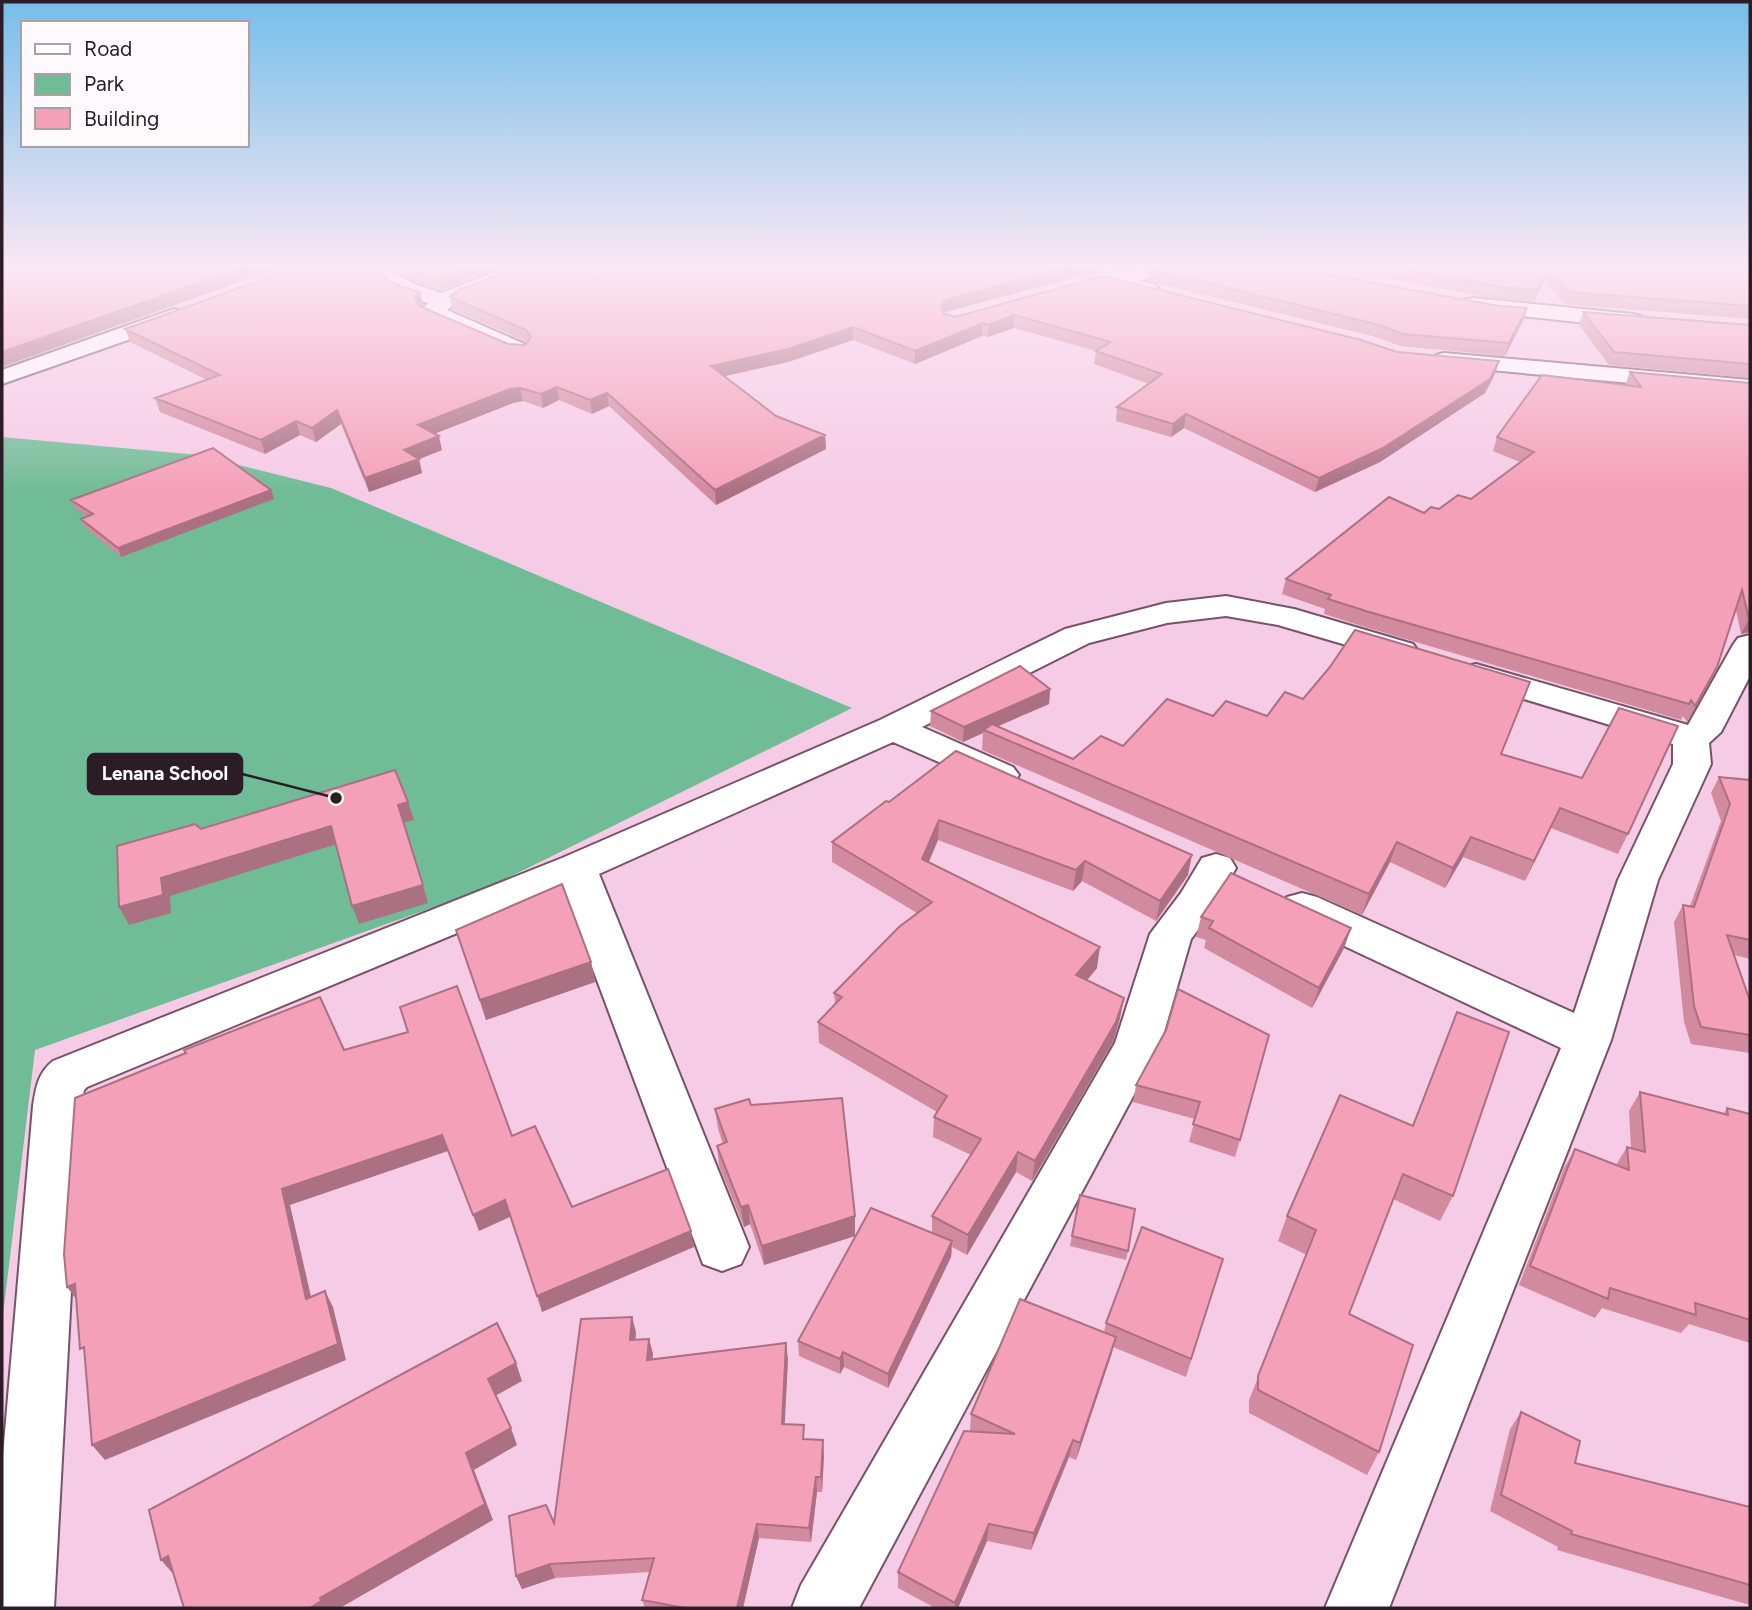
<svg xmlns="http://www.w3.org/2000/svg" width="1752" height="1610" viewBox="0 0 1752 1610" font-family="Figtree,sans-serif">
	<style>
		.green { fill: #70bc96 }
		.lines { fill: none; stroke-linecap: round; stroke-linejoin: round }
		.minor-casing { stroke: #77536a; stroke-width: 4 }
		.minor { fill: #fff; fill-rule: evenodd }
		.wall { fill: #d28a9f }
		.shaded-wall { fill: #ab7082 }
		.building { fill: #f4a0b9; stroke: #ab7082; stroke-width: 2 }
		.leader { fill: none; stroke: #2c1c26; stroke-width: 2.5 }
		.callout-dot { fill: #2c1c26; stroke: #fef9fc; stroke-width: 2.5 }
		.callout { fill: #2c1c26; stroke: #2c1c26; stroke-width: 2.5 }
		.callout-label { font-size: 19px; text-anchor: middle; font-weight: bold; fill: #fff }
	</style>
	<rect width="100%" height="100%" fill="#f6cbe6"/>
	<path class="green" d="M2 437 199 455 331 488 852 708 487 888 35 1050 2 1323Z"/>
	<g class="lines">
		<defs>
			<path id="minor" d="M357 267H383L417 285 441 293 508 267H538L535 271 460 300 447 310 527 345 531 350 527 355H511L423 316 420 311 428 303 401 295Z
				M1101 267 1130 270 1140 267H1172L1169 271 1139 281 1156 285 1159 290 1156 295 1148 296 1095 282 1091 278Z
				M1473 298 1633 314 1641 316 1644 321 1641 326 1633 328 1465 310 1462 305 1465 300Z
				M174 309 182 311 185 316 182 321 2 384V370Z
				M1444 353 1750 380V394L1436 365 1432 360 1436 355Z
				M1226 596 1294 609 1413 644 1418 651 1413 658 1401 661 1278 625 1226 616 1167 623 1089 643 922 727 1013 767 1019 775 1013 783 1000 787 987 783 893 742 599 874 749 1247 741 1264 722 1271 703 1264 563 889 87 1087 84 1090 81 1106 54 1608H2V1467L33 1106C36 1087 38 1073 53 1061L562 858 880 720 1065 629 1166 603Z
				M1750 635V676L1721 732 1709 743 1711 764 1658 880 1611 1040 1389 1608H1325L1561 1048 1287 919 1281 908 1287 897 1302 893 1317 897 1574 1013 1618 880 1673 764V744L1464 681 1459 674 1464 667 1476 664 1688 725 1733 645 1738 638Z
				M1216 854 1230 858 1236 868 1211 913 1191 939 1160 1046 859 1608H792L801 1585 1115 1043 1150 934 1181 893 1202 858Z"/>
		</defs>
		<use href="#minor" class="minor-casing"/>
		<use href="#minor" class="minor"/>
	</g>
	<path class="wall" d="M389 267H500L441 290 418 283Z
		M629 267H1098L1094 272 945 312 944 314 955 317 1103 276 1397 352 1499 361 1495 374 1485 393 1380 462 1315 492 1184 428 1171 437 1116 421 1117 407 1149 384 1094 364 1096 351 1014 328 988 337 982 336 915 364 853 340 788 362 725 376 776 416 825 435 826 449 716 505 609 406 592 414 559 400 543 408 523 401 513 403 434 434 442 450 419 459 422 473 369 492 341 424 316 442 300 435 265 454 160 412 155 398 207 380 130 342 125 329 397 285 420 292 423 304 421 307 508 344 525 345 527 342 452 309 450 297 595 278Z
		M1325 267H1750V319L1564 304 1545 280 1533 302 1496 299Z
		M1150 269 1329 275 1499 306 1527 308 1523 321 1505 356 1400 346 1376 337 1148 281Z
		M1583 312 1750 325V378L1609 365 1579 325Z
		M1630 372 1750 383V633L1741 634 1736 610 1709 683 1687 722 1683 716 1681 720 1365 627 1324 614 1325 609 1282 594 1286 579 1424 513 1471 499 1520 462 1493 451 1497 437 1625 385Z
		M274 499 121 557 85 527 81 519 87 516 75 508 71 500Z
		M1050 689 1049 704 998 726 1073 759 1123 746 1213 716H1267L1303 699 1501 754 1628 834 1618 854 1551 828 1525 881 1463 857 1445 888 1390 862 1362 915 982 750 983 733 963 742 930 726 931 711Z
		M1719 777 1750 780V959L1734 955 1750 1001V1053L1691 1044 1684 1022 1674 922 1683 905 1690 906 1721 821 1711 793Z
		M889 802 1188 875 1156 921 1082 881 1073 891 938 840 929 862 1097 968 1087 980 1120 1018 1113 1042 1032 1181 1016 1172 967 1255 952 1247 951 1257 888 1388 844 1367 840 1374 799 1356 798 1341 932 1233V1216L971 1155 933 1137 934 1117 937 1112 819 1043 818 1022 835 1004 834 993 917 913 832 862V842Z
		M1201 917 1351 928 1344 948 1312 1008 1204 948 1206 940 1196 937Z
		M456 930 591 962 595 982 486 1020Z
		M1457 1012 1453 1196 1440 1221 1393 1199 1349 1314 1379 1452 1367 1475 1249 1413V1400L1307 1255 1278 1241 1287 1216 1412 1126Z
		M1166 1030 1240 1140 1235 1157 1189 1142 1195 1119 1133 1102 1136 1085Z
		M1640 1092 1724 1113 1727 1108 1750 1114V1343L1689 1324 1681 1333 1602 1308 1595 1318 1519 1285 1564 1168 1575 1149 1616 1165 1627 1147 1631 1148 1629 1111Z
		M751 1105 855 1236 764 1265 750 1224 744 1227 719 1166 717 1146 723 1144 718 1129 715 1109Z
		M1080 1195 1128 1251 1126 1260 1070 1246Z
		M1223 1259 1186 1377 1113 1347 1076 1460 1069 1457 1031 1550 987 1541 958 1608H935L898 1588V1572L970 1431 971 1414 1104 1332 1106 1323Z
		M636 1332 635 1340 649 1339 653 1354 652 1360 788 1359 784 1424 824 1455 822 1492H817L811 1542 759 1538 743 1608H645L642 1600 650 1572 555 1578 522 1589 516 1576 554 1523Z
		M1521 1412 1575 1463 1750 1507V1605L1557 1550 1558 1547 1490 1511 1510 1429Z"/>
	<path class="shaded-wall" d="M244 267H281L2 367V352Z
		M467 267H500L441 290 438 278Z
		M1067 267H1098L1094 272 945 312 941 319V306L946 300Z
		M1549 268 1545 280 1533 302 1537 290Z
		M420 292 423 304 417 311 415 298Z
		M1527 308 1523 321 1505 356 1509 343Z
		M1014 315V328L988 337 989 325Z
		M983 323 982 336 915 364V351Z
		M853 327V340L788 362 712 379 711 366Z
		M1499 361 1495 374 1485 393 1380 462 1315 492 1319 478Z
		M557 387 559 400 543 408 541 394Z
		M520 388 523 401 513 403 421 439 418 425 510 389Z
		M607 393 609 406 592 414 590 400Z
		M337 410 341 424 316 442 312 428Z
		M1186 414 1184 428 1171 437 1173 424Z
		M296 421 300 435 265 454 261 440Z
		M825 435 826 449 716 505 715 490Z
		M439 436 442 450 419 459 422 473 369 492 365 478 404 450Z
		M271 490 274 499 121 557 118 548Z
		M1749 619H1750V631L1749 632 1741 634Z
		M1717 667 1709 683 1687 722 1695 706Z
		M1050 689 1049 704 987 731 984 730 983 733 963 742 964 727Z
		M408 802 414 820 403 823 398 805Z
		M1560 808 1551 828 1525 881 1534 861Z
		M939 820 938 840 921 879 922 859Z
		M331 826 337 844 170 896 171 913 129 925 119 907 161 878Z
		M1471 837 1463 857 1445 888 1453 868Z
		M1397 842 1390 862 1362 915 1369 894Z
		M1192 855 1188 875 1156 921 1160 901Z
		M1085 861 1082 881 1073 891 1076 870Z
		M423 885 428 903 359 924 352 906Z
		M1351 928 1344 948 1312 1008 1319 988Z
		M1100 947 1097 968 1074 996 1076 975Z
		M591 962 595 982 486 1020 480 1000Z
		M1124 998 1120 1018 1113 1042 1032 1181 1035 1161Z
		M442 1135 448 1151 290 1205 315 1314 306 1299 282 1189Z
		M1018 1152 1016 1172 967 1255 968 1235Z
		M505 1200 510 1217 479 1231 473 1215Z
		M748 1205 750 1224 744 1227 741 1207Z
		M855 1216V1236L764 1265 762 1246Z
		M691 1231 694 1247 542 1312 537 1296Z
		M952 1241 951 1257 888 1388V1374Z
		M75 1284 79 1303 67 1287Z
		M325 1291 333 1307 346 1360 105 1460 92 1445Z
		M632 1317 636 1332 634 1356 630 1340Z
		M1116 1337 1111 1356 1076 1460 1080 1443Z
		M649 1339 653 1354 651 1376 647 1360Z
		M786 1343 788 1359 784 1439 782 1424Z
		M843 1352 844 1367 840 1374V1359Z
		M516 1363 522 1381 495 1396 488 1379Z
		M511 1428 517 1445 474 1470 493 1520 340 1608H310L466 1453Z
		M823 1440 824 1455 822 1492 821 1477Z
		M1073 1440 1069 1457 1031 1550 1034 1533Z
		M816 1477 817 1492 811 1542 809 1528Z
		M757 1524 759 1538 743 1608H737Z
		M989 1524 987 1541 958 1608H955V1603Z
		M168 1556 175 1576 161 1560Z
		M550 1564 555 1578 522 1589 516 1576Z"/>
	<path class="building" d="M19 267H244L2 352V272Z
		M298 267H369L397 285 420 292 415 298 419 306 508 344 525 345 531 337 526 330 450 297 459 290 519 267H565L595 278 629 267H1067L946 300 941 306 944 314 955 317 1103 276 1361 340 1397 352 1499 361 1490 379 1383 448 1319 478 1186 414 1173 424 1117 407 1162 374 1096 351 1111 342 1014 315 989 325 983 323 915 351 853 327 788 349 711 366 776 416 825 435 715 490 607 393 590 400 557 387 541 394 520 388 510 389 418 425 439 436 404 450 419 459 365 478 337 410 312 428 296 421 261 440 155 398 220 375 125 329Z
		M409 267H467L438 278 415 271Z
		M1154 267H1300L1329 275 1499 306 1527 308 1509 343 1403 334 1379 325 1150 269Z
		M1392 267H1750V306L1568 292 1549 268 1537 290 1500 287Z
		M1583 312 1750 325V364L1614 352Z
		M1630 372 1750 383V619H1749L1742 590 1717 667 1695 706 1691 700 1689 704 1369 612 1328 599 1331 595 1286 579 1389 497 1424 513 1431 507 1439 509 1458 495 1471 499 1534 452 1497 437 1542 375 1641 387Z
		M213 448 271 490 118 548 81 519 93 514 71 500Z
		M1355 630 1530 682 1501 754 1582 778 1619 708 1678 726 1628 834 1560 808 1534 861 1471 837 1453 868 1397 842 1369 894 984 730 992 724 1073 759 1101 736 1123 746 1167 699 1213 716 1226 701 1267 716 1285 692 1303 699 1330 667Z
		M1020 666 1050 689 964 727 931 711Z
		M956 751 1192 855 1160 901 1085 861 1076 870 939 820 922 859 1100 947 1076 975 1124 998 1116 1022 1035 1161 1018 1152 968 1235 932 1216 981 1139 934 1117 947 1096 818 1022 842 997 834 993 899 927 932 902 832 842 886 801 889 802Z
		M395 770 408 802 398 805 423 885 352 906 331 826 161 878 163 895 119 907 117 846 195 824 201 829Z
		M1719 777 1750 780V940L1727 935 1750 1001V1035L1701 1027 1694 1006 1683 905 1694 907 1730 804Z
		M1231 873 1351 928 1319 988 1209 928 1213 921 1201 917Z
		M562 884 591 962 480 1000 456 930Z
		M457 986 512 1136 535 1126 572 1207 668 1169 691 1231 537 1296 505 1200 473 1215 442 1135 282 1189 306 1299 325 1291 338 1344 92 1445 84 1347 80 1349 75 1284 67 1287 64 1254 75 1098 186 1053 184 1050 320 997 344 1050 408 1032 400 1007Z
		M1178 989 1269 1035 1240 1140 1193 1124 1200 1102 1136 1085 1166 1030Z
		M1457 1012 1509 1032 1453 1196 1403 1174 1349 1314 1413 1345 1379 1452 1258 1390V1376L1316 1230 1287 1216 1340 1095 1413 1126Z
		M1640 1092 1728 1115 1727 1108 1750 1114V1320L1695 1303 1696 1315 1610 1288 1608 1299 1530 1266 1575 1149 1629 1170 1627 1147 1645 1152Z
		M842 1098 855 1216 762 1246 748 1205 741 1207 717 1146 727 1142 715 1109 749 1099 751 1105Z
		M1080 1195 1135 1209 1128 1251 1072 1236Z
		M871 1208 952 1241 888 1374 843 1352 840 1359 798 1341Z
		M1142 1227 1223 1259 1191 1359 1106 1323Z
		M1020 1299 1116 1337 1080 1443 1073 1440 1034 1533 989 1524 955 1603 898 1572 964 1431 1015 1434 971 1414Z
		M632 1317 630 1340 649 1339 647 1360 786 1343 782 1424 804 1425 803 1439 823 1440 821 1477H816L809 1528 757 1524 737 1608H685L642 1600 654 1558 550 1564 516 1576 509 1516 546 1505 554 1523 581 1319Z
		M497 1323 516 1363 488 1379 511 1428 466 1453 485 1504 320 1598 321 1601 310 1608H184L168 1556 161 1560 149 1510Z
		M1521 1412 1580 1441 1575 1463 1750 1507V1585L1571 1534 1572 1531 1501 1495Z"/>
	<linearGradient id="sky" x2="0" y2="1"><stop stop-color="#74beea"/><stop offset="0.54" stop-color="#fbe8f4"/><stop offset="1" stop-color="#fbe8f4" stop-opacity="0"/></linearGradient>
	<rect width="1752" height="493" fill="url(#sky)"/>
	<path class="leader" d="M336 798L242 774"/>
	<circle class="callout-dot" cx="336" cy="798" r="7"/>
	<rect class="callout" x="88" y="754" width="154" height="40" rx="7"/>
	<g class="callout-label">
		<text x="165" y="780">Lenana School</text>
	</g>
	<rect width="1752" height="1610" fill="none" stroke="#2c1c26" stroke-width="7"/>
	<rect x="21" y="21" width="228" height="126" fill="#fef9fc" stroke="#aaa1a6" stroke-width="2"/>
	<rect x="35" y="44" width="35" height="10" fill="#ffffff" stroke="#aaa1a6" stroke-width="2"/>
	<text x="84" y="56" font-size="21" fill="#2c1c26">Road</text>
	<rect x="35" y="74" width="35" height="21" fill="#70bc96" stroke="#aaa1a6" stroke-width="2"/>
	<text x="84" y="91" font-size="21" fill="#2c1c26">Park</text>
	<rect x="35" y="108" width="35" height="21" fill="#f4a0b9" stroke="#aaa1a6" stroke-width="2"/>
	<text x="84" y="126" font-size="21" fill="#2c1c26">Building</text>
</svg>
